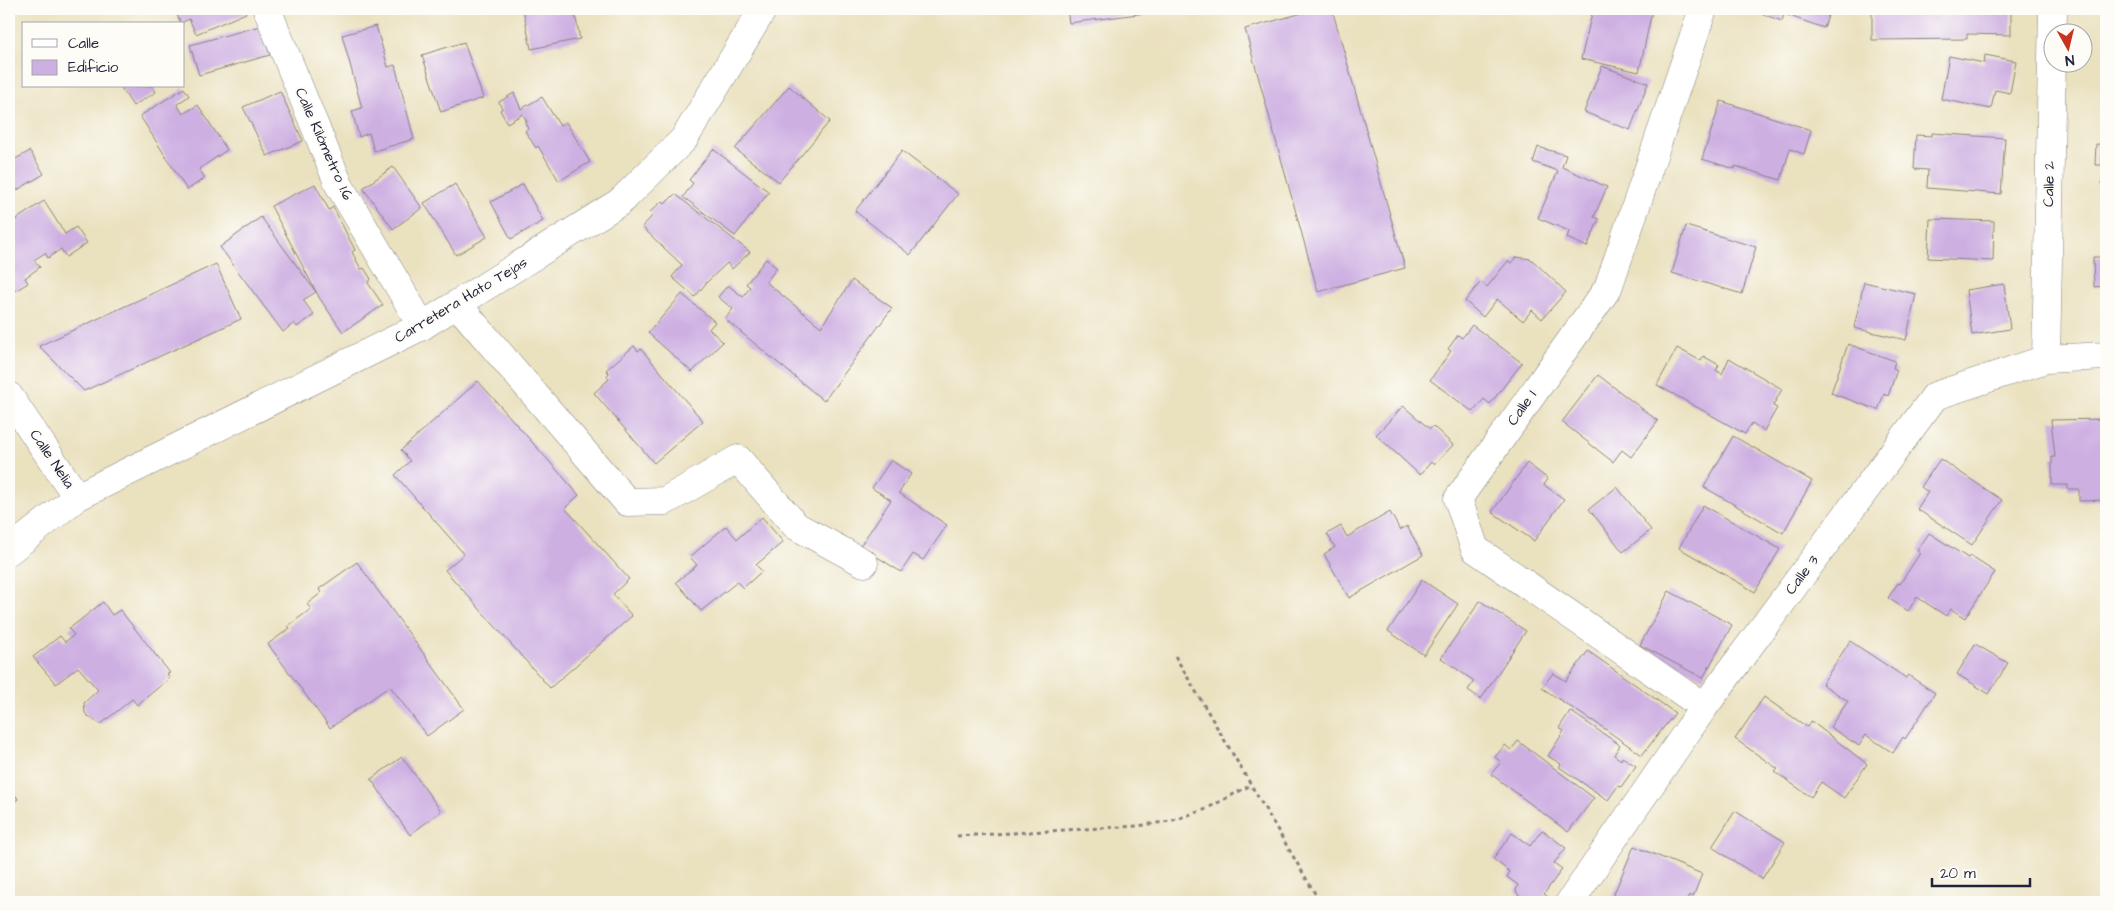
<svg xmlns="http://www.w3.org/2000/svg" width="2115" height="911" viewBox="0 0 2115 911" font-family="'Architects Daughter',sans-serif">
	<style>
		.building { fill: #cdafe2 }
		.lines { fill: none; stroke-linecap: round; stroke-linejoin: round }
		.minor-casing { stroke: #86827d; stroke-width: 29 }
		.tertiary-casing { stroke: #86827d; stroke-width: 29 }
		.path { stroke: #86827d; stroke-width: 3; stroke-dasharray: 4 4; stroke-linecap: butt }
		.minor { stroke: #fff; stroke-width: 28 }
		.tertiary { stroke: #fff; stroke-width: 28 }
		.labels { text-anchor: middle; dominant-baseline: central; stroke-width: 4.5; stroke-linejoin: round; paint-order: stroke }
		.street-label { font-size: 15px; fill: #22223b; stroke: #fdfcf7 }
	</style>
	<rect width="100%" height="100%" fill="#fdfcf7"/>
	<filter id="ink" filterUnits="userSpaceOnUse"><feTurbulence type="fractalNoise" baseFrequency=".02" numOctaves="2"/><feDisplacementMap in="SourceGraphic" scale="10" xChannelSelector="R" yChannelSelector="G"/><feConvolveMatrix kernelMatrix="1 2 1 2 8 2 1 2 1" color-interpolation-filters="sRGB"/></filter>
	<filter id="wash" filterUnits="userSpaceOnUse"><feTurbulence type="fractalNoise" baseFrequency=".0096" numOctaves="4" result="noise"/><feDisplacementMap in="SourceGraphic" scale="20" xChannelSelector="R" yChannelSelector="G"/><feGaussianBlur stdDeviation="1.12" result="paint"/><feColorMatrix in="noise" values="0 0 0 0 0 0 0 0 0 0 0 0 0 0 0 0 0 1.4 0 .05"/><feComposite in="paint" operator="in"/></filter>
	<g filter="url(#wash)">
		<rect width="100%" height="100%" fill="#eae1bf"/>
		<g id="blocks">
			<path class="building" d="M174 9H244L246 13 196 34 189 19 181 23Z
				M523 9H574L580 39 531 49Z
				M1067 9H1169V10L1069 23Z
				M1317 9H1332L1405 268 1318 292 1245 29Z
				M1593 9H1644L1652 11 1639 72 1581 59Z
				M1748 9H1830L1824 28 1784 14 1782 21Z
				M1872 9H2011V35L1967 34V39L1872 40Z
				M260 26 270 55 199 75 190 45Z
				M376 26 388 67 395 65 414 139 374 151 369 133 359 137 352 111 362 108 342 35Z
				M464 42 483 98 441 112 422 55Z
				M1985 55 2016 61 2010 93 1995 90 1991 109 1941 99 1949 56 1984 63Z
				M1602 66 1648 83 1630 130 1584 112Z
				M120 86H152L156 92 133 106Z
				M789 86 830 121 779 182 735 149Z
				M184 88 189 96 177 104 183 114 198 105 227 150 199 169 205 178 187 190 140 116Z
				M280 91 303 141 267 156 243 107Z
				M514 93 521 109 542 97 560 126 566 122 590 162 559 181 538 146 536 148 525 131 528 129 525 122H527L523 114 507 123 500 110 502 109 499 102Z
				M1721 101 1811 130 1804 154 1790 149 1781 180 1735 166V169L1702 159Z
				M1932 133 2005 138 2001 194 1927 188 1928 170 1914 169 1916 135 1932 136Z
				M2096 144 2106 145V184H2102L2103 165H2095Z
				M1538 147 1566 155 1562 167 1607 187 1594 217 1599 219 1587 247 1567 238 1569 231 1538 218 1558 171 1533 162Z
				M713 149 769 192 735 236 683 197 693 183 689 180Z
				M30 151 44 174 9 195V160L10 162Z
				M902 151 958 194 910 255 855 211Z
				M393 167 422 208 393 229 363 188Z
				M315 184 329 210 333 207 355 250 352 252 361 269 364 268 371 279 368 283 383 305 343 332 320 299 271 206Z
				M455 184 487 237 456 255 424 203Z
				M523 184 543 221 511 239 491 202Z
				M675 194 750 252 732 269 727 263 707 282 695 297 672 277 682 265 642 227 653 215 650 212 662 201 665 204Z
				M44 201 65 234 76 227 87 243 66 257 61 249 48 258 45 253 34 260 40 267 25 278 28 283 15 291 9 281V224Z
				M261 217 316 292 303 300 314 315 297 327 294 323 283 332 220 247Z
				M1930 219 1994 221 1993 261 1928 258Z
				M1686 226 1756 247 1742 294 1672 273Z
				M1516 257 1531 259 1566 292 1542 319 1532 310 1523 321 1497 299 1483 317 1465 301 1481 282 1487 287 1508 261 1511 263Z
				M2093 257H2106V286L2094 287Z
				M766 259 777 268 766 282 821 327 852 280 892 308 824 401 725 319 733 309 718 297 728 285 743 297 750 287 746 284Z
				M216 264 241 319 84 391 39 346Z
				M1864 282 1916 294 1906 340 1854 328Z
				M2004 284 2010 329 1972 335 1966 290Z
				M682 294 715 322 709 329 723 342 692 372 648 333Z
				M1472 325 1522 363 1490 404 1484 399 1473 412 1430 380 1451 351 1448 349 1458 335 1462 338Z
				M1848 344 1895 361 1893 368 1897 370 1888 396 1884 394 1878 410 1831 393Z
				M634 346 638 351 641 349 703 421 654 463 594 393 609 379 607 376 609 373 606 370Z
				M1677 348 1701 361 1703 356 1719 365 1716 370 1722 374 1729 358 1782 389 1773 406 1777 408 1764 431 1752 423 1745 434 1657 385Z
				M1598 375 1658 421 1631 457 1622 450 1613 462 1562 422Z
				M478 381 579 495 565 508 629 579 613 594 632 616 550 688 445 570 464 554 395 475 410 461 401 450Z
				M1403 406 1430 429 1433 426 1453 445 1434 465 1431 462 1420 475 1376 435Z
				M2106 419V500L2079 501V489H2068V485H2052V457H2055L2051 420Z
				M1733 436 1812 481 1783 533 1704 487Z
				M1940 459 2002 500 1972 545 1917 509 1928 492 1921 487Z
				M891 460 911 474 899 493 947 525 923 560 913 554 901 572 860 546 891 500 872 488Z
				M1527 463 1548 479 1544 485 1564 499 1534 541 1492 512Z
				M1617 487 1651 530 1623 552 1589 509Z
				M1703 505 1780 549 1755 592 1679 548Z
				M1390 512 1400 530 1407 526 1423 555 1349 598 1324 554 1335 547 1327 534 1341 526 1347 537Z
				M762 517 783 542 756 565 762 571 743 588 737 582 701 611 676 582 697 565 690 557 726 526 737 539Z
				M1929 533 1968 558 1970 556 1995 572 1965 618 1951 609 1946 616 1917 597 1908 611 1888 598 1898 583 1900 584 1920 553 1917 551Z
				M357 562 464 709 427 736 390 686 330 728 268 644 290 628 288 626 311 609 307 604 321 593 319 589Z
				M1422 580 1458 604 1424 655 1388 631Z
				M1669 591 1732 625 1703 678 1640 645Z
				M1480 601 1526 631 1481 699 1468 690 1474 681 1441 658Z
				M103 602 112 615 120 610 170 673 167 674 170 678 137 705 132 699 101 724 90 718 85 713 84 703 98 690 78 667 56 684 33 657 60 636 65 642 74 635 69 629Z
				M1850 641 1906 678 1908 675 1935 693 1905 739 1903 737 1893 753 1866 735 1859 746 1830 727 1848 701 1822 684Z
				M1975 644 2008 663 1989 694 1957 674Z
				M1588 651 1675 713 1642 755 1592 720V721L1542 688 1553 673 1566 681Z
				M1764 697 1807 727 1811 721 1867 764 1844 798 1821 782 1811 797 1775 772 1778 769 1735 739Z
				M1570 711 1620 745 1614 755 1621 760 1622 757 1636 766 1621 787 1618 786 1608 800 1559 767 1561 764 1548 756 1564 731 1559 728Z
				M1518 741 1594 798 1568 832 1491 774 1501 762 1495 757 1505 745 1511 750Z
				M402 757 441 811 410 835 371 779Z
				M9 787 18 799 9 807Z
				M1735 811 1785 842 1762 879 1712 847Z
				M1542 830 1566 848 1554 863 1562 869 1544 894 1555 902H1523L1516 891 1518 885 1507 877 1510 872 1493 859 1512 833 1530 846Z
				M1634 846 1702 874 1693 897 1689 895 1686 902H1627L1613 896Z"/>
		</g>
	</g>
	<g filter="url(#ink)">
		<use href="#blocks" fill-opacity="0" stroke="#86827d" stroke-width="1"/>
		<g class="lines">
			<defs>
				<path id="minor" d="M267 9 339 185 422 326
					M1703 9 1608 288 1458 499 1475 549 1704 707
					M457 304 627 502 665 501 738 459 796 526 864 563
					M2046 359 2053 9
					M9 396 77 497
					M1570 902 1704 707 1935 396 2046 359 2106 356"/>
				<path id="tertiary" d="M9 551 77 497 422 326 620 202 684 139 763 9"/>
			</defs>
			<use href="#minor" class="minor-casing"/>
			<use href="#tertiary" class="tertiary-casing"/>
			<path class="path" d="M1175 656 1320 902
				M957 836 1138 826 1170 821 1204 810 1251 785"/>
			<use href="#minor" class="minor"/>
			<use href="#tertiary" class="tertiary"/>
		</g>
	</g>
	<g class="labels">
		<g class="street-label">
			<text transform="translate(324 144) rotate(66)">Calle Kilómetro 1.6</text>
			<text transform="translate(2049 184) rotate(-89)">Calle 2</text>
			<text transform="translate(461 300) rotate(-31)">Carretera Hato Tejas</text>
			<text transform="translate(1522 408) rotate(-55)">Calle 1</text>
			<text transform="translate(52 459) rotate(56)">Calle Nelia</text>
			<text transform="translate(1802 575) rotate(-53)">Calle 3</text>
		</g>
	</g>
	<rect width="2115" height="911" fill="none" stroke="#fdfcf7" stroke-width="30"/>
	<rect x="22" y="22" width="162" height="65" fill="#fdfcf7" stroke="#a5a5ac"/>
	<rect x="32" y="39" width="25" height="8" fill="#ffffff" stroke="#a5a5ac"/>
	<text x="68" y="48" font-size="15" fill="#22223b">Calle</text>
	<rect x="32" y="60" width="25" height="15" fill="#cdafe2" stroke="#a5a5ac"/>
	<text x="68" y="72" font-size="15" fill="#22223b">Edificio</text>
	<g transform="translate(2068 48) rotate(172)"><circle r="24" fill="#fdfcf7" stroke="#a5a5ac"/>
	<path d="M0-4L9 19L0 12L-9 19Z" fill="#c8321e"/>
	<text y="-8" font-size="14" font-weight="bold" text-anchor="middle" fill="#22223b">N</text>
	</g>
	<path d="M1932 878v8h98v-8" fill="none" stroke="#22223b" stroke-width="2.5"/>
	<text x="1940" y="878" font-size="15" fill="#22223b" stroke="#fdfcf7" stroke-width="4" paint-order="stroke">20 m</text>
</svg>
